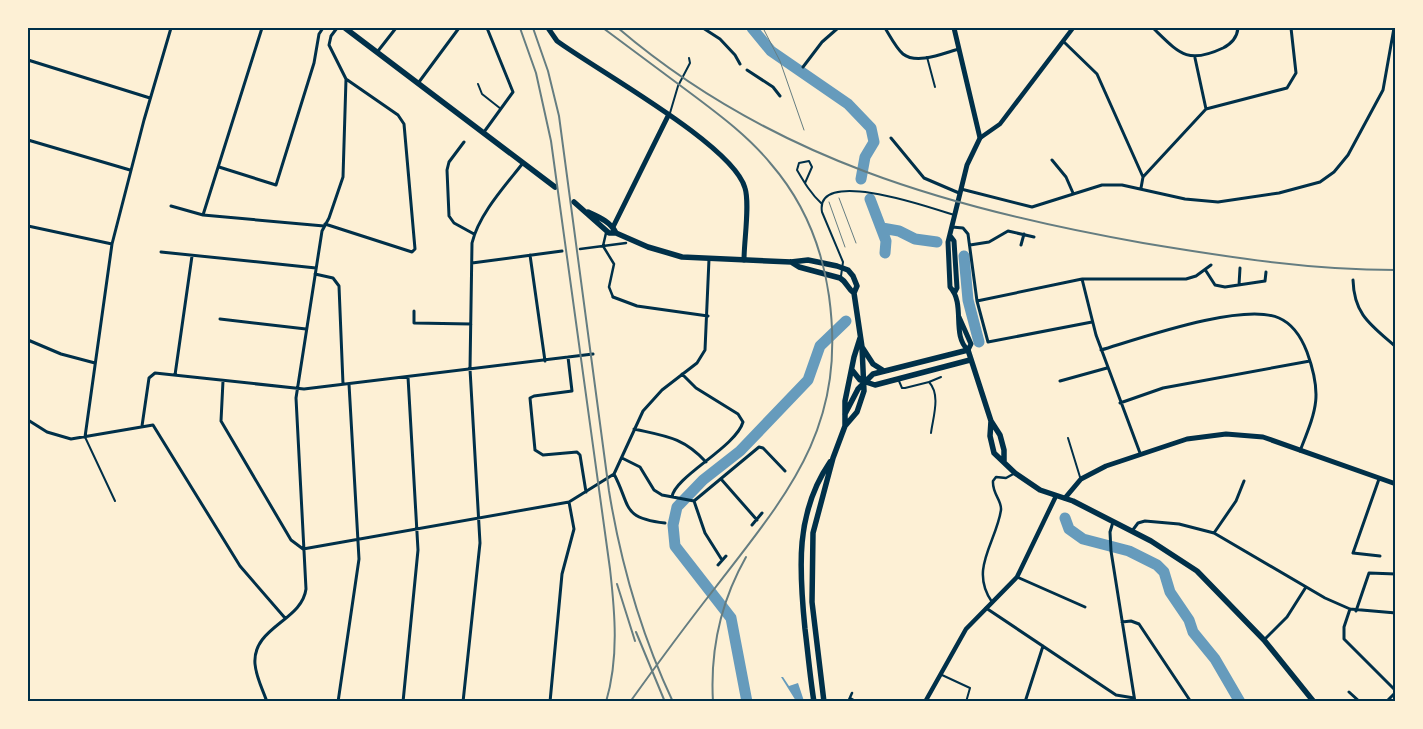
<svg xmlns="http://www.w3.org/2000/svg" width="1423" height="729" viewBox="0 0 1423 729" font-family="'Work Sans',sans-serif">
	<style>
		.water { fill: #669bbc }
		.lines { fill: none; stroke-linecap: round; stroke-linejoin: round }
		.river { stroke: #669bbc; stroke-width: 11 }
		.service { stroke: #003049; stroke-width: 2 }
		.pedestrian { stroke: #003049; stroke-width: 2.5 }
		.minor { stroke: #003049; stroke-width: 3 }
		.tertiary { stroke: #003049; stroke-width: 4.5 }
		.secondary { stroke: #003049; stroke-width: 5 }
		.primary { stroke: #003049; stroke-width: 5 }
		.trunk { stroke: #003049; stroke-width: 5.5 }
		.tram { stroke: #657d81; stroke-width: 1 }
		.rail { stroke: #657d81; stroke-width: 2 }
		.neatline { fill: none; stroke: #003049; stroke-width: 2 }
	</style>
	<rect width="100%" height="100%" fill="#fdf0d5"/>
	<path class="water" d="M781 677H783L789 686 798 683 804 701H796Z"/>
	<g class="lines">
		<path class="river" d="M752 28 771 51 848 104 871 128 874 142 865 157 861 179
			M870 199 886 241 885 253
			M882 228 899 231 915 239 937 242
			M964 256 968 300 979 342
			M1065 518 1069 529 1083 539 1129 551 1157 565 1164 572 1170 592 1189 620 1193 632 1215 659 1240 702
			M747 702 731 618 675 546 673 525 677 507 703 480 740 451 808 380 820 346 846 321"/>
		<path class="service" d="M927 57 935 87
			M478 84 482 94 501 109
			M670 113 678 86 690 63 689 58
			M805 183 812 167 809 161 799 163 797 170C804 182 811 194 822 204
			M841 276 843 262 822 212C814 166 935 209 954 215
			M899 381 902 388H905L929 382C941 395 933 417 931 433
			M929 382 941 377
			M85 437 115 501
			M1068 438 1080 477
			M942 675 970 688 966 702"/>
		<path class="pedestrian" d="M606 233 603 246 614 264 609 287 613 297
			M580 249 626 243
			M992 602C969 569 996 543 1001 510 1002 500 992 494 993 481L996 477 1006 478 1015 473
			M850 698 857 702
			M848 702 852 693"/>
		<path class="minor" d="M703 28 720 39 735 55 740 64
			M885 28C890 36 896 48 903 54 917 65 944 53 959 49
			M1153 28C1179 53 1187 65 1223 48 1231 44 1237 38 1238 28
			M1064 42 1097 74 1143 177
			M378 51 396 28
			M1195 58 1206 109
			M28 60 150 98
			M803 67 822 42 838 28
			M747 70 773 87 780 96
			M419 82 459 28
			M1206 109 1287 88 1296 73 1291 28
			M484 132 513 92 487 28
			M891 138 924 178 959 193
			M28 140 130 170
			M464 142 449 162 447 170 449 216 454 223 474 234
			M1052 160 1066 177 1073 193
			M219 167 276 185 314 63 319 34 323 28
			M1141 188 1143 177 1206 109
			M961 189 1032 207 1102 185H1122L1185 199 1218 202 1279 193 1320 182 1334 172 1348 155 1383 90 1394 28
			M171 206 203 215 324 226
			M203 215 262 28
			M325 224 412 252 415 249 404 124 398 115 346 79
			M28 226 112 244
			M952 227 963 228 968 234 977 301 988 342 1092 322
			M970 245 989 242 1008 231 1034 237
			M1021 245 1024 234
			M161 252 316 268
			M530 255 545 361
			M472 263 562 251
			M1206 271 1215 285 1225 287 1265 281 1266 272
			M315 274 333 278 339 286 343 384
			M1082 279 1096 335 1140 453
			M1353 280C1354 315 1371 325 1396 347
			M1239 285 1240 268
			M613 297 637 306 708 316
			M977 301 1082 279H1186L1196 276 1211 265
			M414 311V323L471 324
			M220 319 306 329
			M28 340 61 354 95 363
			M1101 350C1141 338 1243 302 1279 318 1293 324 1302 339 1307 352 1323 396 1316 410 1300 451
			M568 357 572 391 534 396 530 398 535 450 543 455 577 452 580 455 586 492
			M175 375 192 256
			M223 381 221 421 291 540 303 549
			M1060 381 1107 368
			M1120 403 1163 388 1310 361
			M28 420 47 432 71 439 153 425 240 566 285 618
			M142 426 149 378 155 373 304 389 593 354
			M634 429C665 436 683 437 706 462
			M85 437 112 244 144 120 171 28
			M622 458 640 467 654 490 662 495 694 501
			M614 474C631 506 621 518 665 523
			M721 479 757 520
			M1379 479 1353 553 1380 556
			M672 497C674 477 736 447 743 422L738 414 696 388 682 374
			M694 501 759 447 763 448 785 471
			M694 501 705 533 722 560
			M1113 522 1110 532 1111 551 1135 702
			M752 525 762 513
			M1132 531 1138 523 1145 521 1179 524 1214 533 1325 598 1350 609 1396 613
			M1214 533 1236 501 1244 481
			M303 549 569 502 614 474 643 411 662 390 697 363 705 350 709 259
			M718 565 726 556
			M1017 577 1085 607
			M986 608 1116 695 1134 698
			M1350 609 1344 627V639L1396 691
			M1356 611 1369 573 1396 574
			M1122 622 1131 621 1139 624 1191 702
			M1264 640 1287 617 1306 587
			M1349 692 1360 702
			M267 702C263 690 256 677 255 664 252 627 302 621 306 589L296 398 322 231 329 218 343 177 346 79 329 45 331 36 337 28
			M338 702 359 559 349 384
			M403 702 418 550 408 377
			M463 702 480 543 470 369 472 243C479 214 505 186 523 163
			M550 702 562 574 574 529 569 502
			M1025 702 1043 646
			M1386 702 1396 692"/>
		<path class="tertiary" d="M980 138 1000 124 1073 28
			M925 702 966 629 1017 577 1056 496"/>
		<path class="secondary" d="M1065 498 1081 479 1106 466 1187 439 1226 434 1263 437 1396 484"/>
		<path class="primary" d="M548 28 557 41C598 71 733 145 745 188 750 204 744 241 744 260
			M954 28 980 138 967 165 948 242 950 287C966 304 951 335 968 350L971 344 959 317
			M613 227 668 116
			M951 237 954 241 957 288 955 292"/>
		<path class="trunk" d="M345 28 555 187
			M574 202 609 233H616L648 247 682 257 791 262 808 260 837 266 848 270 853 276 857 286 854 293
			M588 212C599 217 611 222 616 233
			M791 262 799 267 840 278C847 282 847 288 854 293
			M862 347 873 364 884 371
			M852 370 860 380 875 385 970 360
			M845 414 858 389 873 374 968 350 991 421 1000 435 1004 450V461
			M991 421 990 436 994 453 1015 473 1040 490 1073 501 1151 541 1197 571 1264 640 1314 702
			M845 426 857 412 864 391 862 347 854 293
			M814 702C810 677 808 653 805 629 799 569 795 513 830 462
			M824 702 812 602 813 533 833 458 845 426V401L854 357 860 338"/>
		<path class="tram" d="M763 28 780 61 804 130
			M839 198 856 243
			M829 202 845 247"/>
		<path class="rail" d="M520 28 536 73 551 141 610 569C615 613 619 658 606 702
			M533 28 548 71 559 116 609 491C621 565 641 634 673 702
			M603 28C633 50 663 73 693 95 721 116 749 137 771 164 803 201 822 247 829 296 847 427 789 492 715 588 686 625 658 663 630 702
			M618 28C770 158 950 209 1143 243 1227 257 1310 270 1396 270
			M617 584 635 641
			M636 632 665 702
			M713 702C710 651 721 601 746 557"/>
	</g>
	<rect width="1423" height="729" fill="none" stroke="#fdf0d5" stroke-width="58"/>
	<rect x="29" y="29" width="1365" height="671" class="neatline"/>
</svg>
